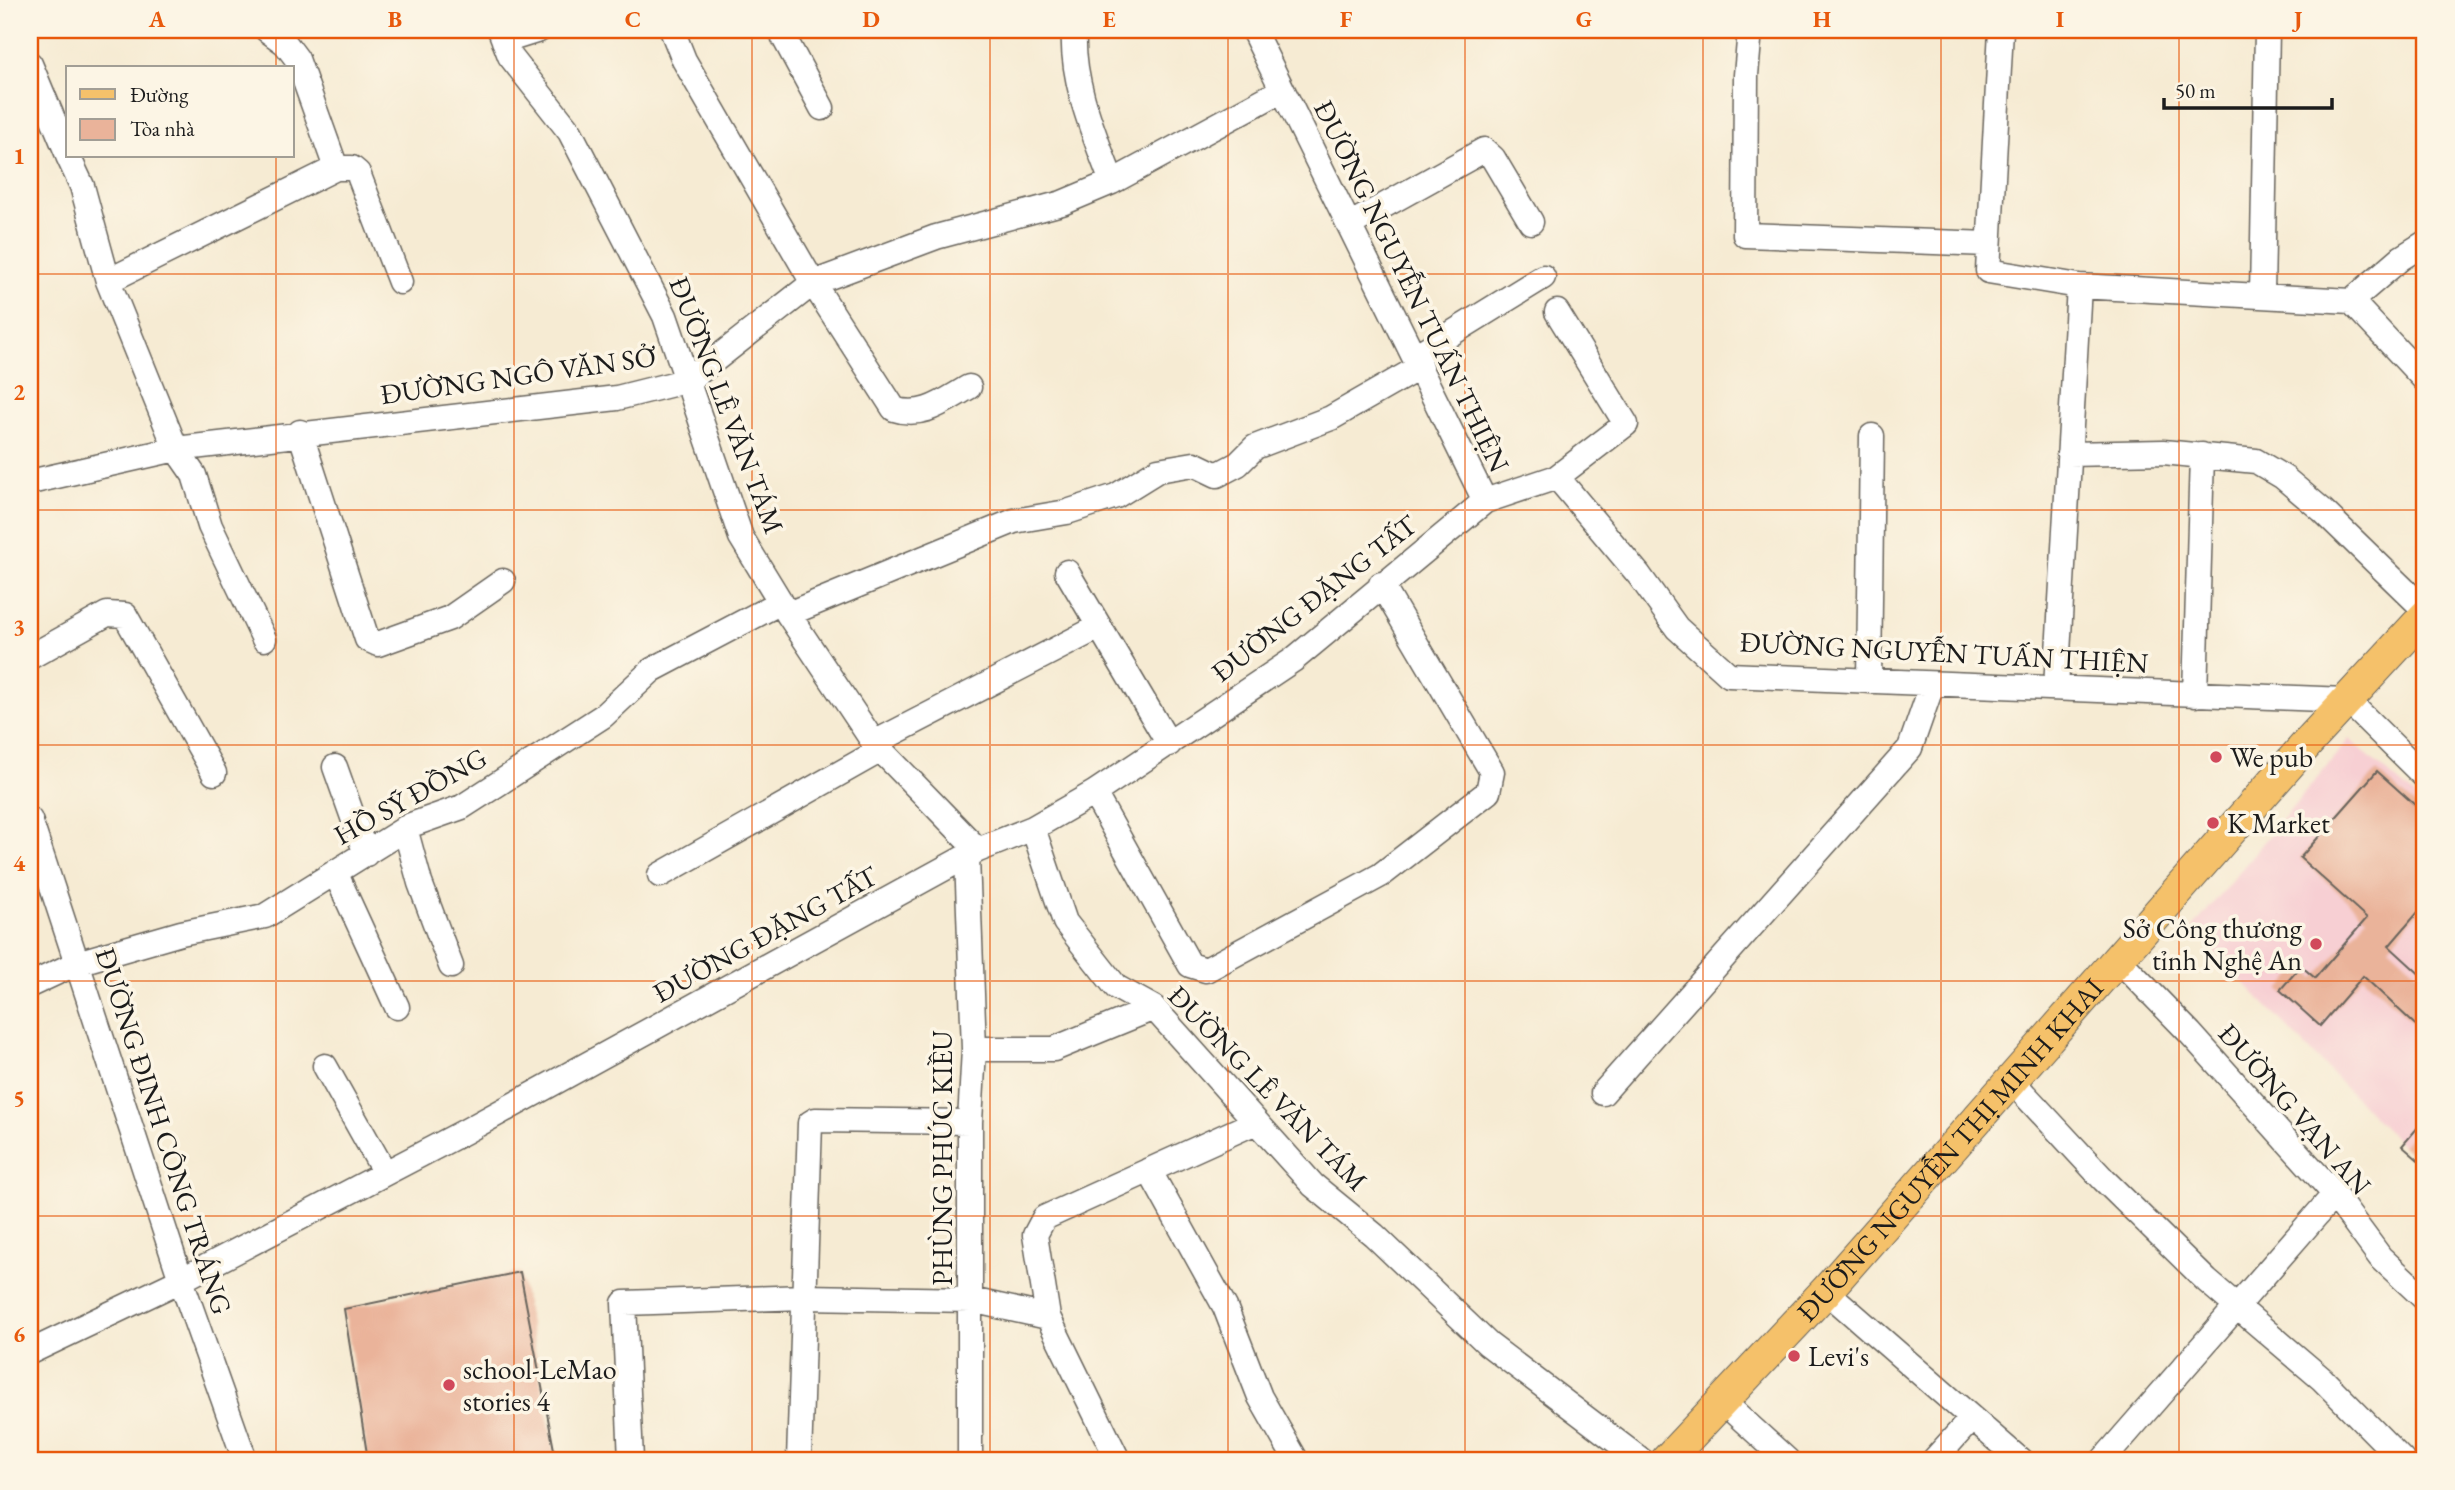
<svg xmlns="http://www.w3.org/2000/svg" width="2455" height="1490" viewBox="0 0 2455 1490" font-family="'EB Garamond',serif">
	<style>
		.built { fill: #f7cfd3 }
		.building { fill: #eab39a }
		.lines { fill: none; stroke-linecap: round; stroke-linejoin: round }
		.minor-casing { stroke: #68645c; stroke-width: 27 }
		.major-casing { stroke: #68645c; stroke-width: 34 }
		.minor { stroke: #fff; stroke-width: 24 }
		.major { stroke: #f5c16b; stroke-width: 32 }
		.grid { fill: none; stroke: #e8590c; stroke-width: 2; stroke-opacity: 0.55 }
		.poi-dot { fill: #d1495b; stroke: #fcf5e5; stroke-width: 2.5 }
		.labels { text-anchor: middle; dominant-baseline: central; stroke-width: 7; stroke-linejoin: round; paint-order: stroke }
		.street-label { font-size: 28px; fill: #1c1c1c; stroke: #fcf5e5 }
		.poi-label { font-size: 28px; fill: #1c1c1c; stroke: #fcf5e5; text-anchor: start }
		.neatline { fill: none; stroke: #e8590c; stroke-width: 2.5 }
		.grid-label { font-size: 23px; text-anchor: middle; font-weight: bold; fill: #e8590c }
	</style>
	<rect width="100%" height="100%" fill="#fcf5e5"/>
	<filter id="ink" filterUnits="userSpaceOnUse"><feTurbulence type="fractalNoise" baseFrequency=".0143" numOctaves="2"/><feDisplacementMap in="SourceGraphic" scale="14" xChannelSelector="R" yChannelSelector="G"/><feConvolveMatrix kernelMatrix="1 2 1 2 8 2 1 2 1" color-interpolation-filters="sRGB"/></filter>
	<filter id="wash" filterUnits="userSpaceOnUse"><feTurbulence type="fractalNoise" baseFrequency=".00686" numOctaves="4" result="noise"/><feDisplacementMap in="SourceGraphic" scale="28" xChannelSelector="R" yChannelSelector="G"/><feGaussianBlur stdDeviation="1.57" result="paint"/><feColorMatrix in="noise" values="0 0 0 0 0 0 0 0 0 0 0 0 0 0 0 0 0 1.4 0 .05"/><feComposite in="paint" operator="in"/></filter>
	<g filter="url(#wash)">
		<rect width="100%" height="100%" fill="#f6ebd3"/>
		<path class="built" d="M2349 739 2425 805V959L2418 969 2425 976V1166L2402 1146 2192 929Z"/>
		<g id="blocks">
			<path class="building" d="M2377 771 2425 814V904L2389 946 2425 979V1034L2363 976 2320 1026 2280 990 2301 966 2315 978 2367 918 2300 858Z
				M2425 1119V1166L2402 1146Z
				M520 1272 556 1460H368L344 1309Z"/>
		</g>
	</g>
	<g filter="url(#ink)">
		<use href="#blocks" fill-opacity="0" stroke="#68645c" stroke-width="2"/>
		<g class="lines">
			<defs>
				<path id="minor" d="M267 30 285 43 297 59 336 168
					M500 30 510 56 570 132 665 316 741 537 788 614 874 743 978 850
					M672 30 684 60 813 283 894 409C923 419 944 401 969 387
					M780 30 822 108
					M1074 30C1071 82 1094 134 1112 182
					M1253 30 1485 501 1557 477 1639 575 1677 628 1729 675 2347 700 2425 777
					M1750 30 1746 75 1745 235 1989 244
					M2001 30 1988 271 2079 286 2351 301 2425 380
					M504 41 539 30
					M30 64 68 155
					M68 156 82 186 108 281 176 449 194 475 210 526 264 639
					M1351 224 1484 150 1493 158 1531 222
					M108 281 336 168H352L358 173 400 282
					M2262 294 2267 30
					M2351 301 2401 258 2425 243
					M1557 312 1626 424 1557 477
					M1415 356 1543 277
					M300 432 367 639 378 644 450 618 503 581
					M2069 454 2163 452 2256 461 2283 477 2322 510 2425 610
					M30 482 176 449 617 398 689 380 813 283 936 237 1062 203 1112 182 1282 90
					M1067 572 1169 744
					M788 614 1014 521 1067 512 1116 496 1158 470 1194 464 1217 475 1238 464 1255 447 1331 418 1420 367
					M30 657 107 614 125 615 214 773
					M1869 681 1872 436
					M2056 688 2079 286
					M2195 695 2202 455
					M874 743 1097 628
					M335 767 366 854
					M1094 793 1190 965 1206 970 1381 875 1488 792 1492 772 1381 584
					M30 820 181 1280 245 1460
					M405 828 420 883 451 966
					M1033 828 1065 922 1116 987 1154 1008 1313 1185 1374 1235 1488 1344 1641 1460
					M967 857 974 1049 970 1122V1460
					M335 872 397 1007
					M660 875 881 750
					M2118 959 2190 1033 2329 1188 2380 1257 2425 1299
					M30 985 77 963 181 933 265 916 411 825 462 807 603 716 652 670 781 602
					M974 1049H1054L1154 1008
					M325 1066 385 1173
					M2011 1080 2104 1180 2207 1281 2322 1379 2402 1460
					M1603 1093 1910 748 1932 685
					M1149 1170 1225 1307 1260 1397 1296 1460
					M1826 1291 2020 1460
					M30 1352 181 1280 464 1132 978 850 1033 828 1094 793 1293 660 1485 501
					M1722 1401 1787 1460
					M631 1460 624 1303 805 1297 971 1300 1048 1317
					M799 1460 810 1123 815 1120 970 1122
					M1118 1460 1048 1317 1035 1235 1044 1218 1256 1122
					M1934 1460 1972 1418
					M2103 1460 2334 1195"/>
				<g id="major">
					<path id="s1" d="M1667 1460 1826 1291 2312 738 2425 616"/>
				</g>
			</defs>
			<use href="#minor" class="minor-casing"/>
			<use href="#major" class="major-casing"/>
			<use href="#minor" class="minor"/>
			<use href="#major" class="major"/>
		</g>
	</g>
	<path class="grid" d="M276 30V68M514 30V1460M752 30V1460M990 30V1460M1228 30V1460M1465 30V1460M1703 30V1460M1941 30V1460M2179 30V1460M276 156V1460M30 274H2425M30 510H2425M30 745H2425M30 981H2425M30 1216H2425"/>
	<g class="poi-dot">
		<circle cx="2216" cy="757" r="7"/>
		<circle cx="2213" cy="823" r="7"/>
		<circle cx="2316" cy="944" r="7"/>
		<circle cx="1794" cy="1356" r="7"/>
		<circle cx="449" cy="1385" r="7"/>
	</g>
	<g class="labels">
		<g class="street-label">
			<text transform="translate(1412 286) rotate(64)">ĐƯỜNG NGUYỄN TUẤN THIỆN</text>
			<text transform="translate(518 375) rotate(-8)">ĐƯỜNG NGÔ VĂN SỞ</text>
			<text transform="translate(727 405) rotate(69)">ĐƯỜNG LÊ VĂN TÁM</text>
			<text transform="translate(1314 598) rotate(-38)">ĐƯỜNG ĐẶNG TẤT</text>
			<text transform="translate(1944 652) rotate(3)">ĐƯỜNG NGUYỄN TUẤN THIỆN</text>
			<text transform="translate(410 796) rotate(-29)">HỒ SỸ ĐỒNG</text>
			<text transform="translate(765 934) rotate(-29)">ĐƯỜNG ĐẶNG TẤT</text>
			<text transform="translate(1268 1088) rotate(46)">ĐƯỜNG LÊ VĂN TÁM</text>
			<text transform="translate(2295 1109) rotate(49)">ĐƯỜNG VẠN AN</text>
			<text transform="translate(164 1131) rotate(72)">ĐƯỜNG ĐINH CÔNG TRÁNG</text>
			<text stroke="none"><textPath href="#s1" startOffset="420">ĐƯỜNG NGUYỄN THỊ MINH KHAI</textPath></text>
			<text transform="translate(942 1158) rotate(-90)">PHÙNG PHÚC KIỀU</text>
		</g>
		<g class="poi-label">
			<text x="2230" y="757">We pub</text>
			<text x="2227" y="823">K Market</text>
			<text x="2302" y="928" text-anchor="end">Sở Công thương<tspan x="2302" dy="32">tỉnh Nghệ An</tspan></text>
			<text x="1808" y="1356">Levi's</text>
			<text x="463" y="1369">school-LeMao<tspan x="463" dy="32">stories 4</tspan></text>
		</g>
	</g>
	<rect width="2455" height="1490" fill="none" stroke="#fcf5e5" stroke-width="77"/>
	<rect x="66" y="66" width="228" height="91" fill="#fcf5e5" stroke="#a29e95" stroke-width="2"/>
	<rect x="80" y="89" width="35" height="10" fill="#f5c16b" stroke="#a29e95" stroke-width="2"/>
	<text x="130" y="102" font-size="21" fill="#1c1c1c">Đường</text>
	<rect x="80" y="119" width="35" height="21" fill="#eab39a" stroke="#a29e95" stroke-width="2"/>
	<text x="130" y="136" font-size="21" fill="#1c1c1c">Tòa nhà</text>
	<path d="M2164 98v10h168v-10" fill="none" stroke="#1c1c1c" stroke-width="3.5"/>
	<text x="2175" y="98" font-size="21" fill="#1c1c1c" stroke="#fcf5e5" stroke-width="5" paint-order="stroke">50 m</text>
	<rect x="38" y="38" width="2378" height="1414" class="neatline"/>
	<g class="grid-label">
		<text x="157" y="27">A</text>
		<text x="395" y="27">B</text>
		<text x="633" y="27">C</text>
		<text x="871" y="27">D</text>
		<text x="1109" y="27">E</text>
		<text x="1346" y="27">F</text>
		<text x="1584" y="27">G</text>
		<text x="1822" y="27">H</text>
		<text x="2060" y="27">I</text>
		<text x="2298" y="27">J</text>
		<text x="19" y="164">1</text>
		<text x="19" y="400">2</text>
		<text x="19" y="635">3</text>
		<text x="19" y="871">4</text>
		<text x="19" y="1106">5</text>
		<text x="19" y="1342">6</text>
	</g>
</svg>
